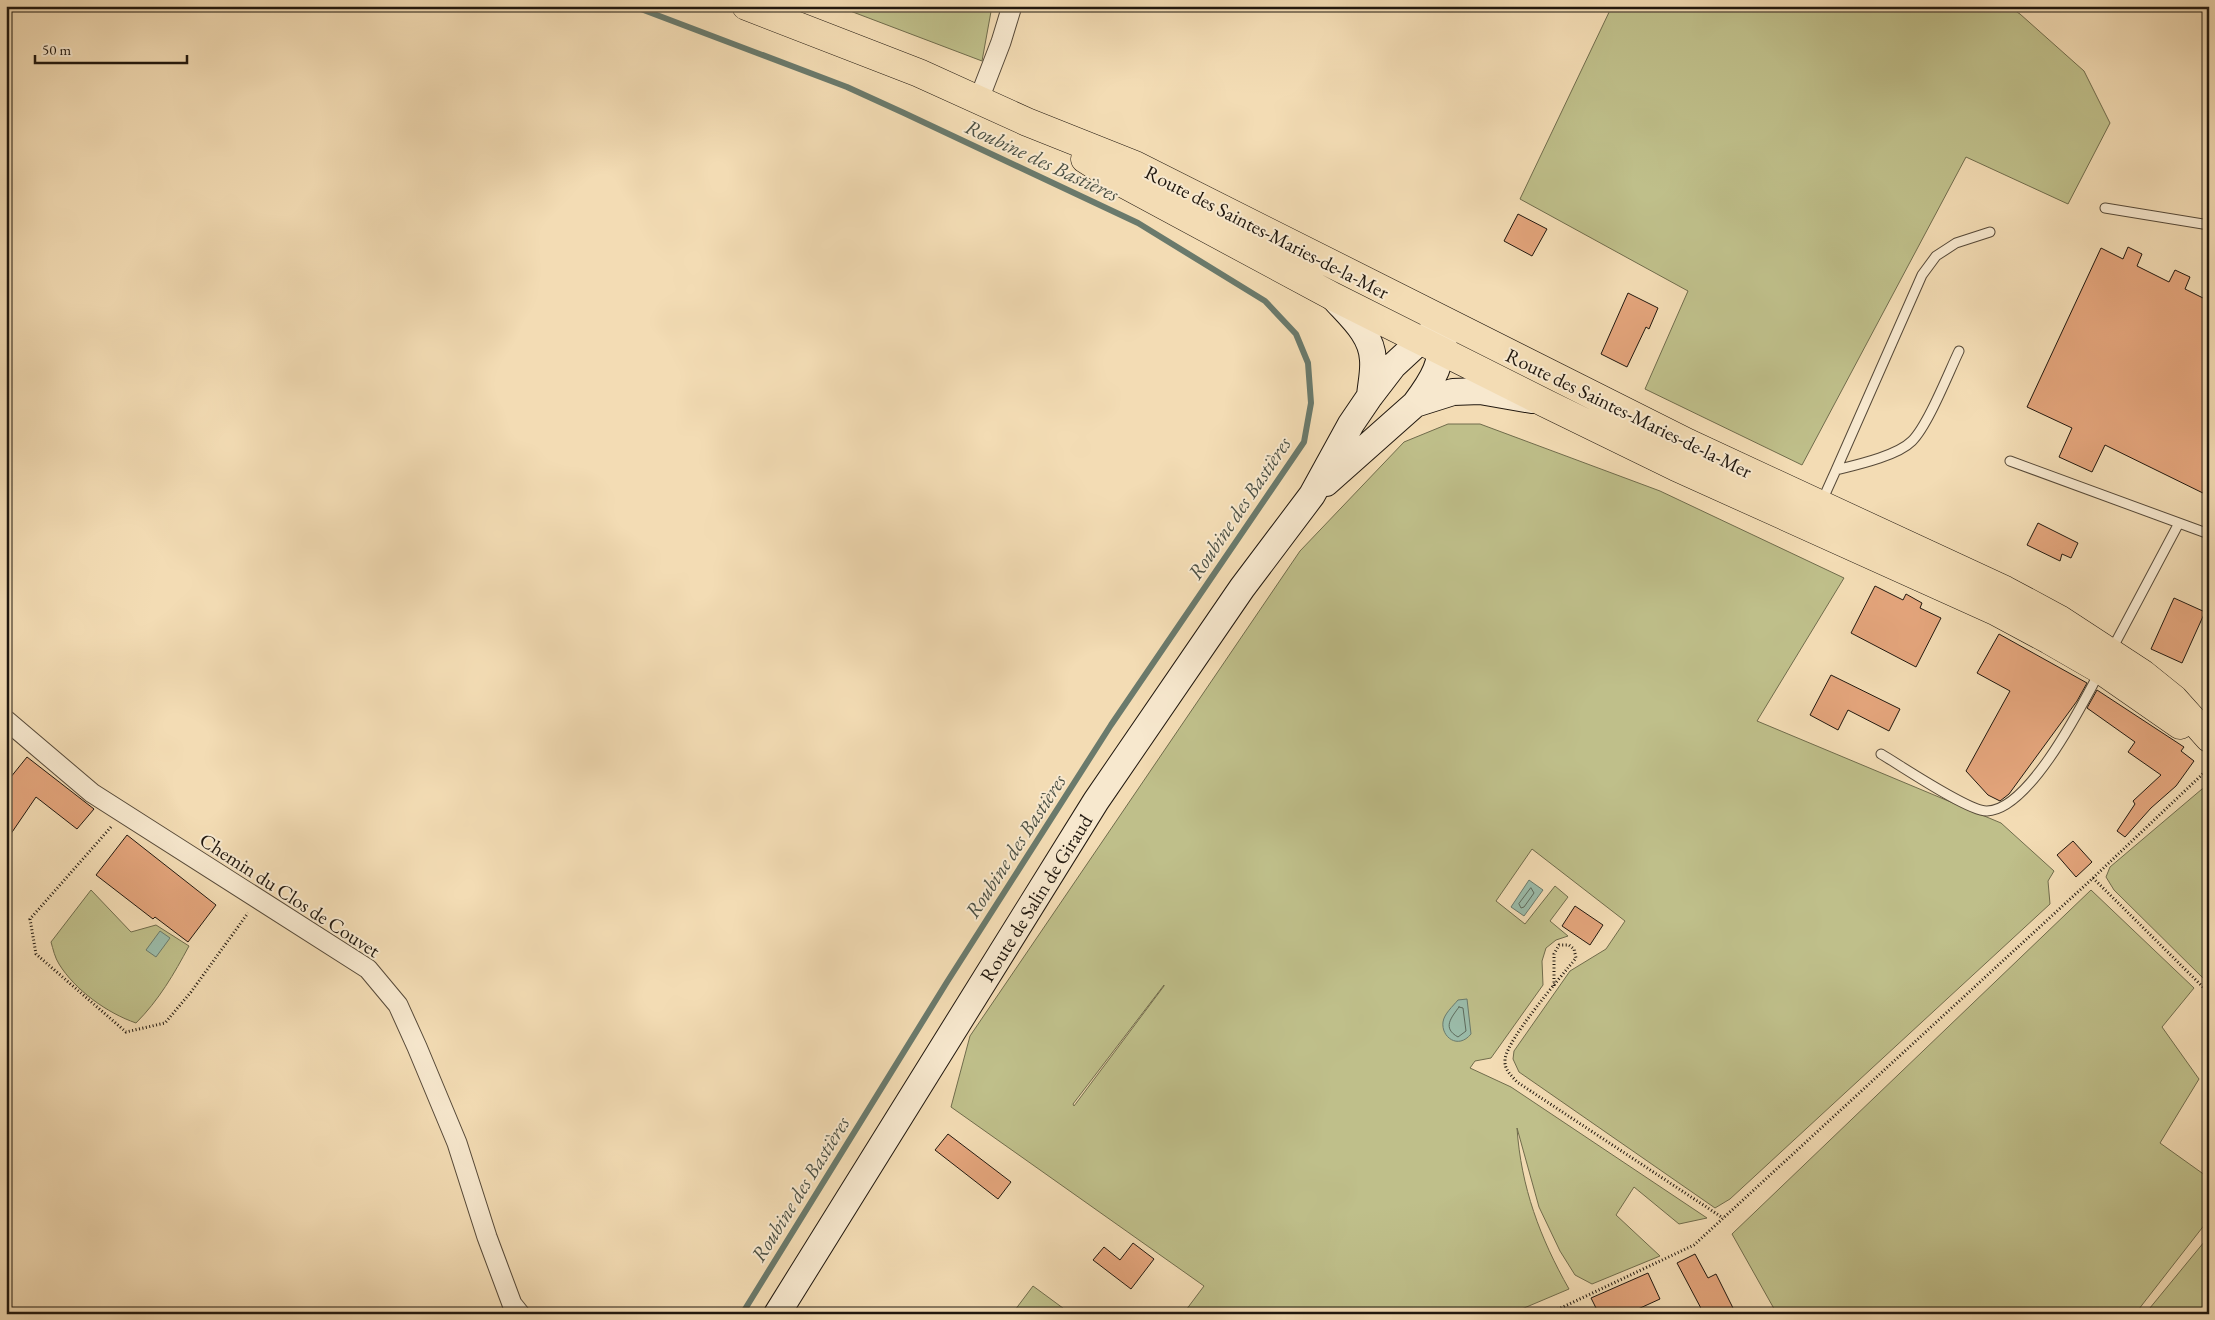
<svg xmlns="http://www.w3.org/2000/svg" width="2215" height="1320" viewBox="0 0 2215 1320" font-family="'EB Garamond',serif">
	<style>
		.green { fill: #bfbf8a; stroke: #706c4c; fill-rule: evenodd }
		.water { fill: #9bbcaa; stroke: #6a7a6c }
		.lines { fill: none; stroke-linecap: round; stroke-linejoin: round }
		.shore { stroke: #5e6a5c; stroke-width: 1 }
		.stream { stroke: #6a7a6c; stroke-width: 6 }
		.building { fill: #e4a57c; stroke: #21180f }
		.lane-casing { stroke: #564938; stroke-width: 11 }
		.street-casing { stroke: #564938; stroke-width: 21 }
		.secondary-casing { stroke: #21180f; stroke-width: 28 }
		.primary-casing { stroke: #21180f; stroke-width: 29 }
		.path { stroke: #21180f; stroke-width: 3; stroke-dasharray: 1 2.5; stroke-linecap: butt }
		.lane { stroke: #f7e8ce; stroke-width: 9 }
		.street { stroke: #f7e8ce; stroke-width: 19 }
		.secondary { stroke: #f7e8ce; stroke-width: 26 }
		.primary { stroke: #f3dcb4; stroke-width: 28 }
		.labels { text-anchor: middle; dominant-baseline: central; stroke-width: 4; stroke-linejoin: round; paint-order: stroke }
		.street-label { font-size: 20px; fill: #21180f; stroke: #f7e8ce }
		.water-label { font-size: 21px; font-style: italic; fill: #4c5145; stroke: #f7e8ce }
	</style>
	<rect width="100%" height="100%" fill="#f3dcb4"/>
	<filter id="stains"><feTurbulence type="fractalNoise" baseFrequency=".004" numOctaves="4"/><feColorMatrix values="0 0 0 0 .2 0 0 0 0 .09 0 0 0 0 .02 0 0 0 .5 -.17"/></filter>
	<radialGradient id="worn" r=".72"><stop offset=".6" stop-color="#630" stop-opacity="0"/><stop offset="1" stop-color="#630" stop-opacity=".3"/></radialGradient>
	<path class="green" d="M837 6H992L982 61Z
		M1612 6H2008L2020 14 2084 71 2110 123 2068 204 1966 157 1802 465 1645 389 1688 291 1520 199Z
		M1448 424H1480L1660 491 1844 578 1757 721 2001 823 2054 871 2048 881 2050 904 1730 1199 1715 1208 1519 1072 1513 1059 1514 1051 1570 971 1606 949 1625 921 1532 849 1496 901 1525 924 1555 886 1568 897 1550 921 1568 936 1556 940 1546 948 1542 961 1543 985 1491 1058 1475 1061 1470 1068 1511 1087 1707 1218 1679 1224 1634 1187 1616 1215 1660 1256 1592 1284 1575 1275 1560 1251 1539 1207 1517 1128C1521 1187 1540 1238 1569 1289L1510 1314H1183L1204 1286 951 1107 970 1036 1300 551 1404 442ZM1164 985V986L1074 1106 1073 1104Z
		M2209 787V984L2114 890 2106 877 2110 867 2202 789Z
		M91 890 131 932 156 925 189 946C174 974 159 1000 136 1023 107 1013 75 990 59 964 55 958 53 949 51 942Z
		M2091 890 2194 988 2162 1027 2199 1079 2160 1143 2209 1178V1219L2135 1314H1777L1732 1234Z
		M2209 1236V1314H2145Z
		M1033 1286 1071 1314H1012Z"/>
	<path class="water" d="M1529 880 1543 890 1524 916 1511 907Z
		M160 931 170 938 156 957 146 950Z
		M1467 999 1471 1034C1458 1050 1441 1037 1443 1022 1444 1014 1453 1006 1458 1000Z"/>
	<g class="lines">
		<path class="shore" d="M1531 888 1534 893 1524 907 1521 908 1519 904Z
			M1459 1007 1463 1008 1466 1031 1458 1037C1442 1028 1451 1018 1459 1007Z"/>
		<path class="stream" d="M633 6 847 87 904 113 1138 223 1265 301 1296 334 1308 363 1311 403 1304 442 1111 725 947 982 742 1314"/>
	</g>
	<path class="building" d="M1518 214 1547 229 1532 256 1504 241Z
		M2128 247 2142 254 2137 266 2169 282 2175 270 2190 277 2185 289 2209 301V496L2105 445 2092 472 2059 457 2072 428 2027 407 2101 248 2123 259Z
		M1628 293 1658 308 1649 329 1646 327 1627 367 1601 354Z
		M2038 523 2078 543 2071 558 2062 554 2060 561 2027 545Z
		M1875 586 1903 600 1906 594 1922 603 1920 608 1941 618 1916 667 1851 633Z
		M2174 598 2205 612 2182 663 2151 649Z
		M1999 634 2087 683 2077 701 2009 794 2000 801 1988 795 1966 771 2010 691 1977 673Z
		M1831 675 1900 709 1889 731 1848 710 1838 730 1810 715Z
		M2097 690 2184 747 2181 751 2194 761 2176 786 2151 808 2125 837 2117 831 2135 804 2133 801 2161 775 2128 752 2135 742 2087 708Z
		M27 757 94 809 77 829 36 797 6 841V783Z
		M127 835 216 905 188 942 155 917 153 919 96 875Z
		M2073 841 2092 862 2076 877 2057 855Z
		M1575 906 1603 925 1590 945 1562 926Z
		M948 1134 1011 1182 998 1199 935 1150Z
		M1133 1243 1154 1259 1131 1289 1093 1260 1104 1247 1120 1260Z
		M1695 1254 1708 1278 1716 1274 1736 1314H1704L1677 1263Z
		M1648 1273 1660 1299 1627 1314H1599L1591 1298Z"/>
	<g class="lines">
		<defs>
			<path id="lane" d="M2105 208 2209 225
				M2010 461 2209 534
				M1836 470 1922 275 1936 256 1956 243 1990 232
				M1822 501 1836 470C1856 465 1897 456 1912 441 1928 425 1948 374 1959 351
				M2111 651 2179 523
				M1881 754C1900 765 1969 812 1987 811 2029 810 2081 707 2099 673"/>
			<path id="street" d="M979 99 1001 42 1012 6
				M6 720 92 793 368 969 398 1005 417 1047 457 1143 487 1237 512 1304 520 1314"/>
			<path id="secondary" d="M1334 298C1350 316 1372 334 1373 360 1374 372 1371 384 1370 396
				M1415 404C1436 376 1440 366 1445 331
				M1326 483 1415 404 1453 392 1480 391 1532 400
				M777 1314 1096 801 1242 588 1312 495 1351 424 1370 396 1393 366 1420 341 1446 322"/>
			<path id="primary" d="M746 6 919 73 1027 122 1135 165 1688 443 2005 590 2059 619 2143 674 2174 699 2209 738
				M1085 159 1126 185 1334 297 1545 403 1676 467 1995 611 2049 640 2101 670 2180 725"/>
		</defs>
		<use href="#lane" class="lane-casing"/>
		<use href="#street" class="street-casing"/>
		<use href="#secondary" class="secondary-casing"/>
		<use href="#primary" class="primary-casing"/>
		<path class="path" d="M111 827 30 919 36 954 126 1032 165 1023 191 992 248 913
			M2093 878 2209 993
			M1554 986V954L1559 945H1569L1574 949 1576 958C1560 978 1508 1038 1505 1059 1504 1070 1511 1075 1517 1082L1723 1218
			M1548 1314 1694 1245 2093 878 2209 768"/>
		<use href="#lane" class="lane"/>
		<use href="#street" class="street"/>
		<use href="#secondary" class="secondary"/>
		<use href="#primary" class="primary"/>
	</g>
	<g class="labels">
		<g class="street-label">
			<text transform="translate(1267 232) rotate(27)">Route des Saintes-Maries-de-la-Mer</text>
			<text transform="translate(1629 413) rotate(26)">Route des Saintes-Maries-de-la-Mer</text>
			<text transform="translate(290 895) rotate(33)">Chemin du Clos de Couvet</text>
			<text transform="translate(1036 898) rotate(-58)">Route de Salin de Giraud</text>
		</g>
		<g class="water-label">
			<text transform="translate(1042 160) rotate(25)">Roubine des Bastières</text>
			<text transform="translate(1239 508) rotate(-56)">Roubine des Bastières</text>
			<text transform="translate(1015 846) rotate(-57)">Roubine des Bastières</text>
			<text transform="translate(800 1189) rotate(-58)">Roubine des Bastières</text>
		</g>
	</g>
	<rect width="2215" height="1320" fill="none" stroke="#f3dcb4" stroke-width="25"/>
	<rect x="8" y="8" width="2200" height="1305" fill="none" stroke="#21180f" stroke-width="2.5"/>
	<rect x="12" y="12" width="2190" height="1295" fill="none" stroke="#21180f"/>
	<path d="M35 55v8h152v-8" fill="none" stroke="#21180f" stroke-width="2.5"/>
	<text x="42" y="55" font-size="15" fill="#21180f" stroke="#f7e8ce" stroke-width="4" paint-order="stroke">50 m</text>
	<rect width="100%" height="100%" filter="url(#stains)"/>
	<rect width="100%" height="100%" fill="url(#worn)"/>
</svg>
